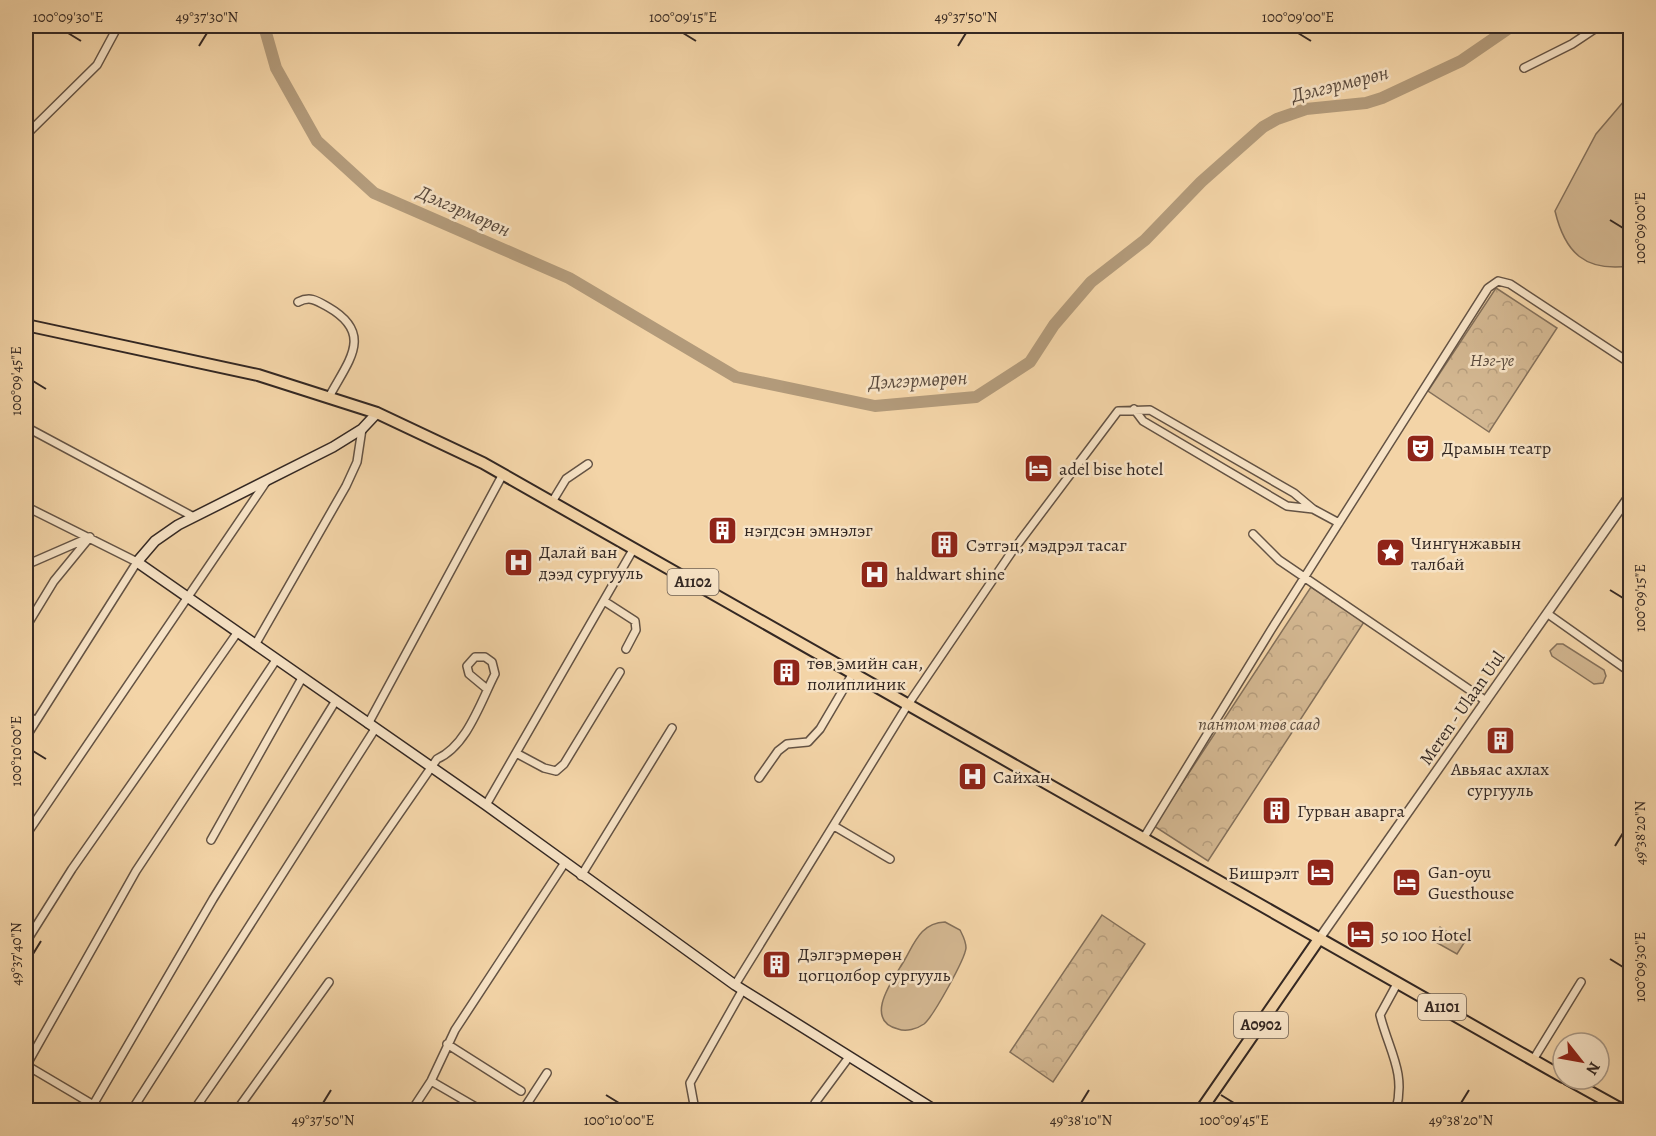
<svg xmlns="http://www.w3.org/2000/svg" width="1656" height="1136" viewBox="0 0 1656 1136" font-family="Alegreya,serif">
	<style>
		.grass { fill: #d3b791; stroke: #84705a; stroke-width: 1.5 }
		.forest { fill: url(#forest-crowns); stroke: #84705a; stroke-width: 1.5 }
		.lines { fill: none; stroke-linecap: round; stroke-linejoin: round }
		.river { stroke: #b29a7a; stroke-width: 12 }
		.minor-casing { stroke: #645344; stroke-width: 10 }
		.tertiary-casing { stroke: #645344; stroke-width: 11 }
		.secondary-casing { stroke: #342823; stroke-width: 12 }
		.primary-casing { stroke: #342823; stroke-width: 14 }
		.trunk-casing { stroke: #342823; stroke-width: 14 }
		.minor { stroke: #f7e3c6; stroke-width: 7 }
		.tertiary { stroke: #f7e3c6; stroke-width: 8 }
		.secondary { stroke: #f7e3c6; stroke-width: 9 }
		.primary { stroke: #f3d4a7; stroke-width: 10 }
		.trunk { stroke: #f3d4a7; stroke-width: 10 }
		.ticks { fill: none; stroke: #342823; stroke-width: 2 }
		.labels { text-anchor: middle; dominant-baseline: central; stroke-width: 5; stroke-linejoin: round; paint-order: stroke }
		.shield { fill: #f7e3c6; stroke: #6e6054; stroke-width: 1.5 }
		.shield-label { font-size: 16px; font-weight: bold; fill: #342823 }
		.park-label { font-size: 18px; font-style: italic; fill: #5c4c3e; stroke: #f7e3c6 }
		.poi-label { font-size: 18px; fill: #342823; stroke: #f7e3c6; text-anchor: start }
		.street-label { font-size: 18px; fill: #342823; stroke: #f7e3c6 }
		.water-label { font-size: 20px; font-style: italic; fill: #5a4a3d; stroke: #f7e3c6 }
		.neatline { fill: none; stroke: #342823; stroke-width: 2 }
		.ticks-label { font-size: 15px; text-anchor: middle; fill: #342823 }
	</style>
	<defs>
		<pattern id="forest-crowns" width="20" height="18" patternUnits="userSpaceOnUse" patternTransform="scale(1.5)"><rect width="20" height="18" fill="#d3b791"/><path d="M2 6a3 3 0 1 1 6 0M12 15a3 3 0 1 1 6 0" fill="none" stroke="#b69d7d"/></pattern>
	</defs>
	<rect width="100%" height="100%" fill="#f3d4a7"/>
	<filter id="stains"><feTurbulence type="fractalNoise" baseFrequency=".00333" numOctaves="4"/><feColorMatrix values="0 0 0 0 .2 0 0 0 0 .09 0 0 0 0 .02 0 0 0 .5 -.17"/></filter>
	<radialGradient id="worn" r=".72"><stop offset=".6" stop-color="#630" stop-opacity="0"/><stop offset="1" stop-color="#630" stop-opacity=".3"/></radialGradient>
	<path class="grass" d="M1630 94V266C1585 272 1565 253 1555 211L1596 134Z
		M1557 644H1563L1604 670 1606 676 1603 683 1594 684 1552 656 1550 651Z
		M945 922 960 930C963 936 966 941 966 948 965 959 933 1017 924 1024 917 1029 906 1032 898 1029 862 1020 894 978 904 961 915 942 921 923 945 922Z"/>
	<path class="forest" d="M1496 288 1557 328 1489 432 1428 391Z
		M1311 587 1364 622 1208 861 1154 826Z
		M1102 915 1145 944 1053 1082 1010 1052Z
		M1440 927 1464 943 1457 954 1432 940Z"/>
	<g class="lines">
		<path class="river" d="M264 26 276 68 317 141 374 193 569 278 736 377 875 406 976 397 1030 362 1054 325 1091 282 1145 240 1201 182 1263 127 1277 119 1306 109 1366 103 1382 98 1461 61 1512 26"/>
		<defs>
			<path id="minor" d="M1524 68 1572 44 1599 26
				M26 135 97 65 118 26
				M298 302C310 296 316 300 328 307 375 334 348 361 329 397
				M1134 409 1143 421 1287 506 1313 509
				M26 427 192 516
				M552 502 566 479 588 464
				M1253 534 1279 560 1486 701
				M26 565 88 538
				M604 601 635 621 636 630 626 649
				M1548 614 1630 672
				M26 627 54 581 90 537
				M255 645 346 486 357 462 362 429
				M26 714 36 721
				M368 724 503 474
				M26 737 137 562 31 509
				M516 753 544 768 556 771 564 764 620 672
				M759 778 778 751 787 744 808 742 820 729 853 673
				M486 805 634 548
				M834 826 890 859
				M26 835 266 482
				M1143 839 1271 630 1488 288 1498 281 1510 284 1630 363
				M211 840 302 678
				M581 876 672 728
				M26 942 72 869 237 633
				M735 985 907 706 1011 553 1118 411 1150 410 1294 493 1313 509 1339 523
				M447 1044 521 1091
				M1533 1060 1581 982
				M26 1065 102 1110
				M26 1066 136 871 276 660
				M431 1081 481 1110
				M815 1103 849 1057
				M93 1105 213 899 335 702
				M132 1110 375 729
				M194 1110 437 759C467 746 481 701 495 674L492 662 485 657H475L467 666 469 674 487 689
				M237 1110 329 982
				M412 1110 431 1081 455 1030 564 864
				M523 1110 547 1073
				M695 1110 690 1083 742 991
				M1396 1110C1406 1072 1389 1051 1380 1015L1398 982
				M1622 1110 1630 1097"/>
			<path id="tertiary" d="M1319 939 1630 495"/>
			<path id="secondary" d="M377 413 362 429 333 447 178 525 155 541 137 562 486 805 735 985 935 1110"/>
			<path id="primary" d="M26 325 258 375 377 413 483 463 1563 1077
				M1567 1079 1623 1110"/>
			<path id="trunk" d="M1201 1110 1319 939"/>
		</defs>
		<use href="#minor" class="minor-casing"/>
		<use href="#tertiary" class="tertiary-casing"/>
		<use href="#secondary" class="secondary-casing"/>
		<use href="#primary" class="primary-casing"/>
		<use href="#trunk" class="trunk-casing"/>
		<use href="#minor" class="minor"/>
		<use href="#tertiary" class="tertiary"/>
		<use href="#secondary" class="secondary"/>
		<use href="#primary" class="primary"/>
		<use href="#trunk" class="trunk"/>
	</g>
	<path class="ticks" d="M68 33 81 41M683 33 696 41M1298 33 1311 41M199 46 207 33M958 46 966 33M1610 220 1623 228M33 381 46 389M1610 590 1623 598M33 751 46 759M1615 846 1623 833M33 954 41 941M1610 959 1623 967M606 1095 619 1103M1221 1095 1234 1103M323 1103 331 1090M1081 1103 1089 1090M1461 1103 1469 1090"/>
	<defs>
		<symbol id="theatre-square" viewBox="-11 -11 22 22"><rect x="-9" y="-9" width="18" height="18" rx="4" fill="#8f2418" stroke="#f7e3c6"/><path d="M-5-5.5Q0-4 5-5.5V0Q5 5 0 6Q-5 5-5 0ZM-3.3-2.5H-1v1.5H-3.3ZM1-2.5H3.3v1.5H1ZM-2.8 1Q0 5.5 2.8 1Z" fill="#fff"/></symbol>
		<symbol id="hotel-square" viewBox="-11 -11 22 22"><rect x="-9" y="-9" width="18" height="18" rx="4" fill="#8f2418" stroke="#f7e3c6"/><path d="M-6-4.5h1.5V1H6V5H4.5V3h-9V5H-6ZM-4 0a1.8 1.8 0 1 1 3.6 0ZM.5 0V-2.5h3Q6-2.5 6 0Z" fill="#fff"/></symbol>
		<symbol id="building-square" viewBox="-11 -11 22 22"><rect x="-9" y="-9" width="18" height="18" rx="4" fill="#8f2418" stroke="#f7e3c6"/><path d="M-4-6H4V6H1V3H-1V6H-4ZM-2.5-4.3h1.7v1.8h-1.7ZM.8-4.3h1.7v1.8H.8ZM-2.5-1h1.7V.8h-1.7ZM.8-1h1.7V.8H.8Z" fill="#fff"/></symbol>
		<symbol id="sight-square" viewBox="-11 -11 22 22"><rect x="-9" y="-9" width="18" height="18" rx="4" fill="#8f2418" stroke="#f7e3c6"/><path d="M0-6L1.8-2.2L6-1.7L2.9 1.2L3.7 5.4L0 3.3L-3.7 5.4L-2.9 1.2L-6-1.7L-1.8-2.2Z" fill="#fff"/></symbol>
		<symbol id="hospital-square" viewBox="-11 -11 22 22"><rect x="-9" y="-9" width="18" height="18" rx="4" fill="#8f2418" stroke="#f7e3c6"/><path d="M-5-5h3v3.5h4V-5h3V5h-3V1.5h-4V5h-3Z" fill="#fff"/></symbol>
	</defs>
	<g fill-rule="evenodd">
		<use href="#theatre-square" x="1404" y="432" width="33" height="33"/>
		<use href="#hotel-square" x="1022" y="452" width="33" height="33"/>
		<use href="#building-square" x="706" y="514" width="33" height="33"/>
		<use href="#building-square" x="928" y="528" width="33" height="33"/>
		<use href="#sight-square" x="1374" y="536" width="33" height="33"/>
		<use href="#hospital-square" x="502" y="546" width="33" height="33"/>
		<use href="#hospital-square" x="858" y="558" width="33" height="33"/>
		<use href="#building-square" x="770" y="656" width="33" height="33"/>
		<use href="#building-square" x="1484" y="724" width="33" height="33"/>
		<use href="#hospital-square" x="956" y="760" width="33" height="33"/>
		<use href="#building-square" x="1260" y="794" width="33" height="33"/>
		<use href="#hotel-square" x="1304" y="856" width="33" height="33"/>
		<use href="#hotel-square" x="1390" y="866" width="33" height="33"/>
		<use href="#hotel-square" x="1344" y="918" width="33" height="33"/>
		<use href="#building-square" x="760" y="948" width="33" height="33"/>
	</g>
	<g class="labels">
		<g class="shield">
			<rect x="667.5" y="569" width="51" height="26" rx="4.5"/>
			<rect x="1418" y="994" width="48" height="26" rx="4.5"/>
			<rect x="1234" y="1012" width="54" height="26" rx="4.5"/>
		</g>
		<g class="shield-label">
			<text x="693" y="582">A1102</text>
			<text x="1442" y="1007">A1101</text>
			<text x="1261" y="1025">A0902</text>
		</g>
		<g class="park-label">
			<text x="1492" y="360">Нэг-үе</text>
			<text x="1259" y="724">пантом төв саад</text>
		</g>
		<g class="poi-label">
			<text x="1442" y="448">Драмын театр</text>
			<text x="1059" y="469">adel bise hotel</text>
			<text x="744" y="530">нэгдсэн эмнэлэг</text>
			<text x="1411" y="543">Чингүнжавын<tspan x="1411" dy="21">талбай</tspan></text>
			<text x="966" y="545">Сэтгэц, мэдрэл тасаг</text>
			<text x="539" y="552">Далай ван<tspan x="539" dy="21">дээд сургууль</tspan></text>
			<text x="896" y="574">haldwart shine</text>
			<text x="807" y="663">төв эмийн сан,<tspan x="807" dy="21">полиплиник</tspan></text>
			<text x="1500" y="769" text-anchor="middle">Авьяас ахлах<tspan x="1500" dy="21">сургууль</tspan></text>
			<text x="993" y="777">Сайхан</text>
			<text x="1297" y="811">Гурван аварга</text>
			<text x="1428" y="872">Gan-oyu<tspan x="1428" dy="21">Guesthouse</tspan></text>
			<text x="1299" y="873" text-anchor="end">Бишрэлт</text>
			<text x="1381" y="935">50 100 Hotel</text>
			<text x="798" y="954">Дэлгэрмөрөн<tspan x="798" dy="21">цогцолбор сургууль</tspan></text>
		</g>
		<g class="street-label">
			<text transform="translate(1462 708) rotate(-55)">Meren - Ulaan Uul</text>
		</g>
		<g class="water-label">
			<text transform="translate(1340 84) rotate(-14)">Дэлгэрмөрөн</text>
			<text transform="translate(464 211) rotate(24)">Дэлгэрмөрөн</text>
			<text transform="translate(918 380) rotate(-3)">Дэлгэрмөрөн</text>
		</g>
	</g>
	<rect width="1656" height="1136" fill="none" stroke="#f3d4a7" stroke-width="66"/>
	<g transform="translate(1581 1061) rotate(121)"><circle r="28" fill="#f7e3c6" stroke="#a99885" stroke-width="1.5"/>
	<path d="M0-4.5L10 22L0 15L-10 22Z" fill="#8f2418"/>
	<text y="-9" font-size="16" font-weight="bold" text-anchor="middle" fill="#342823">N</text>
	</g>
	<rect x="33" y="33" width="1590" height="1070" class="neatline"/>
	<g class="ticks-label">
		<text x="68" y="22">100°09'30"E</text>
		<text x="207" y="22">49°37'30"N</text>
		<text x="683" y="22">100°09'15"E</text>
		<text x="966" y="22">49°37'50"N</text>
		<text x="1298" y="22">100°09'00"E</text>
		<text transform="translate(1640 228) rotate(-90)" y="5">100°09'00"E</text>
		<text transform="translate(16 381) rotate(-90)" y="5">100°09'45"E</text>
		<text transform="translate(1640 598) rotate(-90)" y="5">100°09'15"E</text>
		<text transform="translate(16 751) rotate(-90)" y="5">100°10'00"E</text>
		<text transform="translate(1640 833) rotate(-90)" y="5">49°38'20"N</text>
		<text transform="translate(16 954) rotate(-90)" y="5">49°37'40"N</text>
		<text transform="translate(1640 967) rotate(-90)" y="5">100°09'30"E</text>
		<text x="323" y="1125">49°37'50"N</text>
		<text x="619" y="1125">100°10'00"E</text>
		<text x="1081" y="1125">49°38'10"N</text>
		<text x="1234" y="1125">100°09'45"E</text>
		<text x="1461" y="1125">49°38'20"N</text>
	</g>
	<rect width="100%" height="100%" filter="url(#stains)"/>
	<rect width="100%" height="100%" fill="url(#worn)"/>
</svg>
